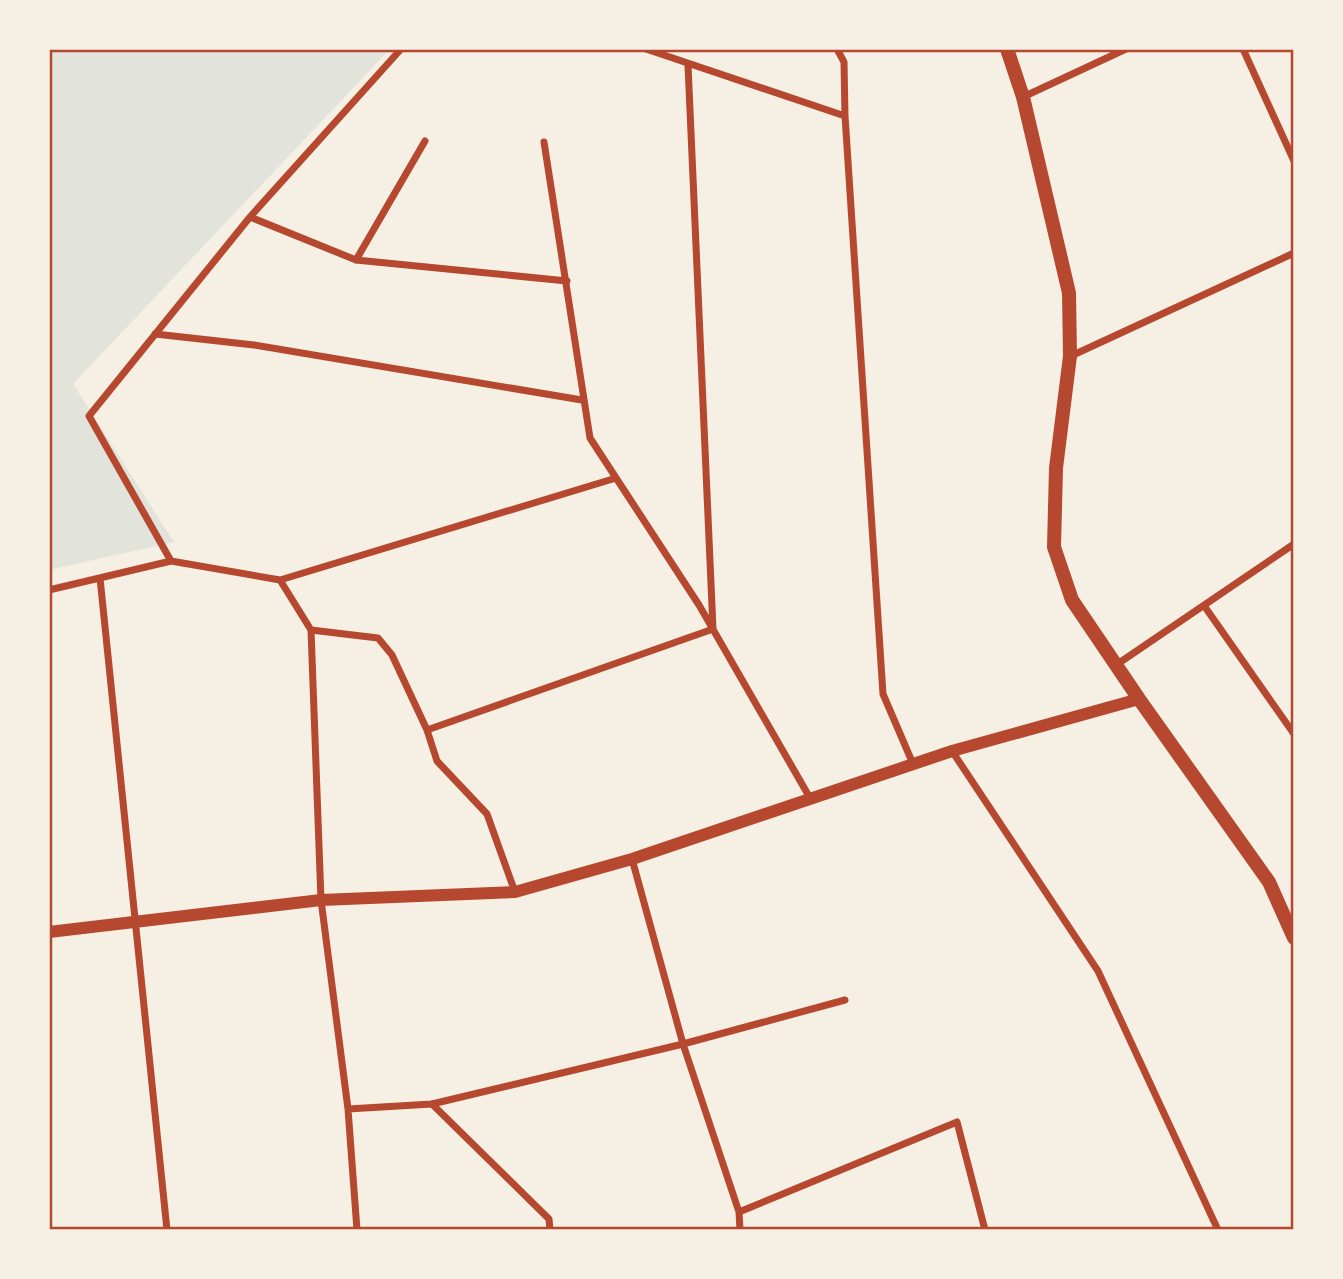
<svg xmlns="http://www.w3.org/2000/svg" width="1343" height="1279" viewBox="0 0 1343 1279" font-family="'IBM Plex Sans',sans-serif">
	<style>
		.green { fill: #e2e4dc }
		.lines { fill: none; stroke-linecap: round; stroke-linejoin: round }
		.minor { stroke: #b5482f; stroke-width: 7 }
		.tertiary { stroke: #b5482f; stroke-width: 12 }
		.secondary { stroke: #b5482f; stroke-width: 14 }
		.neatline { fill: none; stroke: #b5482f; stroke-width: 2.5 }
	</style>
	<rect width="100%" height="100%" fill="#f6efe4"/>
	<path class="green" d="M49 49H390L73 384 174 542 49 570Z"/>
	<g class="lines">
		<path class="minor" d="M646 49 845 116
			M837 49 844 62 845 116 883 694 913 764
			M1243 49 1294 161
			M1023 97 1126 49
			M544 142 590 438 699 605 810 798
			M250 217 356 260 567 281
			M356 260 425 141
			M155 334 254 345 582 400
			M1071 356 1294 253
			M171 561 89 416 250 217 401 49
			M100 578 167 1230
			M280 580 616 478
			M49 590 171 561 280 580 311 630 378 638 392 655 427 730 437 761 487 814 515 892
			M1205 607 1294 734
			M311 630 321 900 348 1109 357 1230
			M1116 665 1294 544
			M427 730 713 629 688 65
			M952 751 1098 971 1218 1230
			M632 859 683 1044 739 1212 740 1230
			M432 1104 549 1219 550 1230
			M348 1109 432 1104 683 1044 845 1000
			M739 1212 957 1122 985 1230"/>
		<path class="tertiary" d="M49 932 321 900 515 892 632 859 952 751 1139 699"/>
		<path class="secondary" d="M1007 49 1023 97 1069 293 1070 356 1056 468 1054 547 1072 600 1139 699 1269 882 1294 938"/>
	</g>
	<rect width="1343" height="1279" fill="none" stroke="#f6efe4" stroke-width="102"/>
	<rect x="51" y="51" width="1241" height="1177" class="neatline"/>
</svg>
